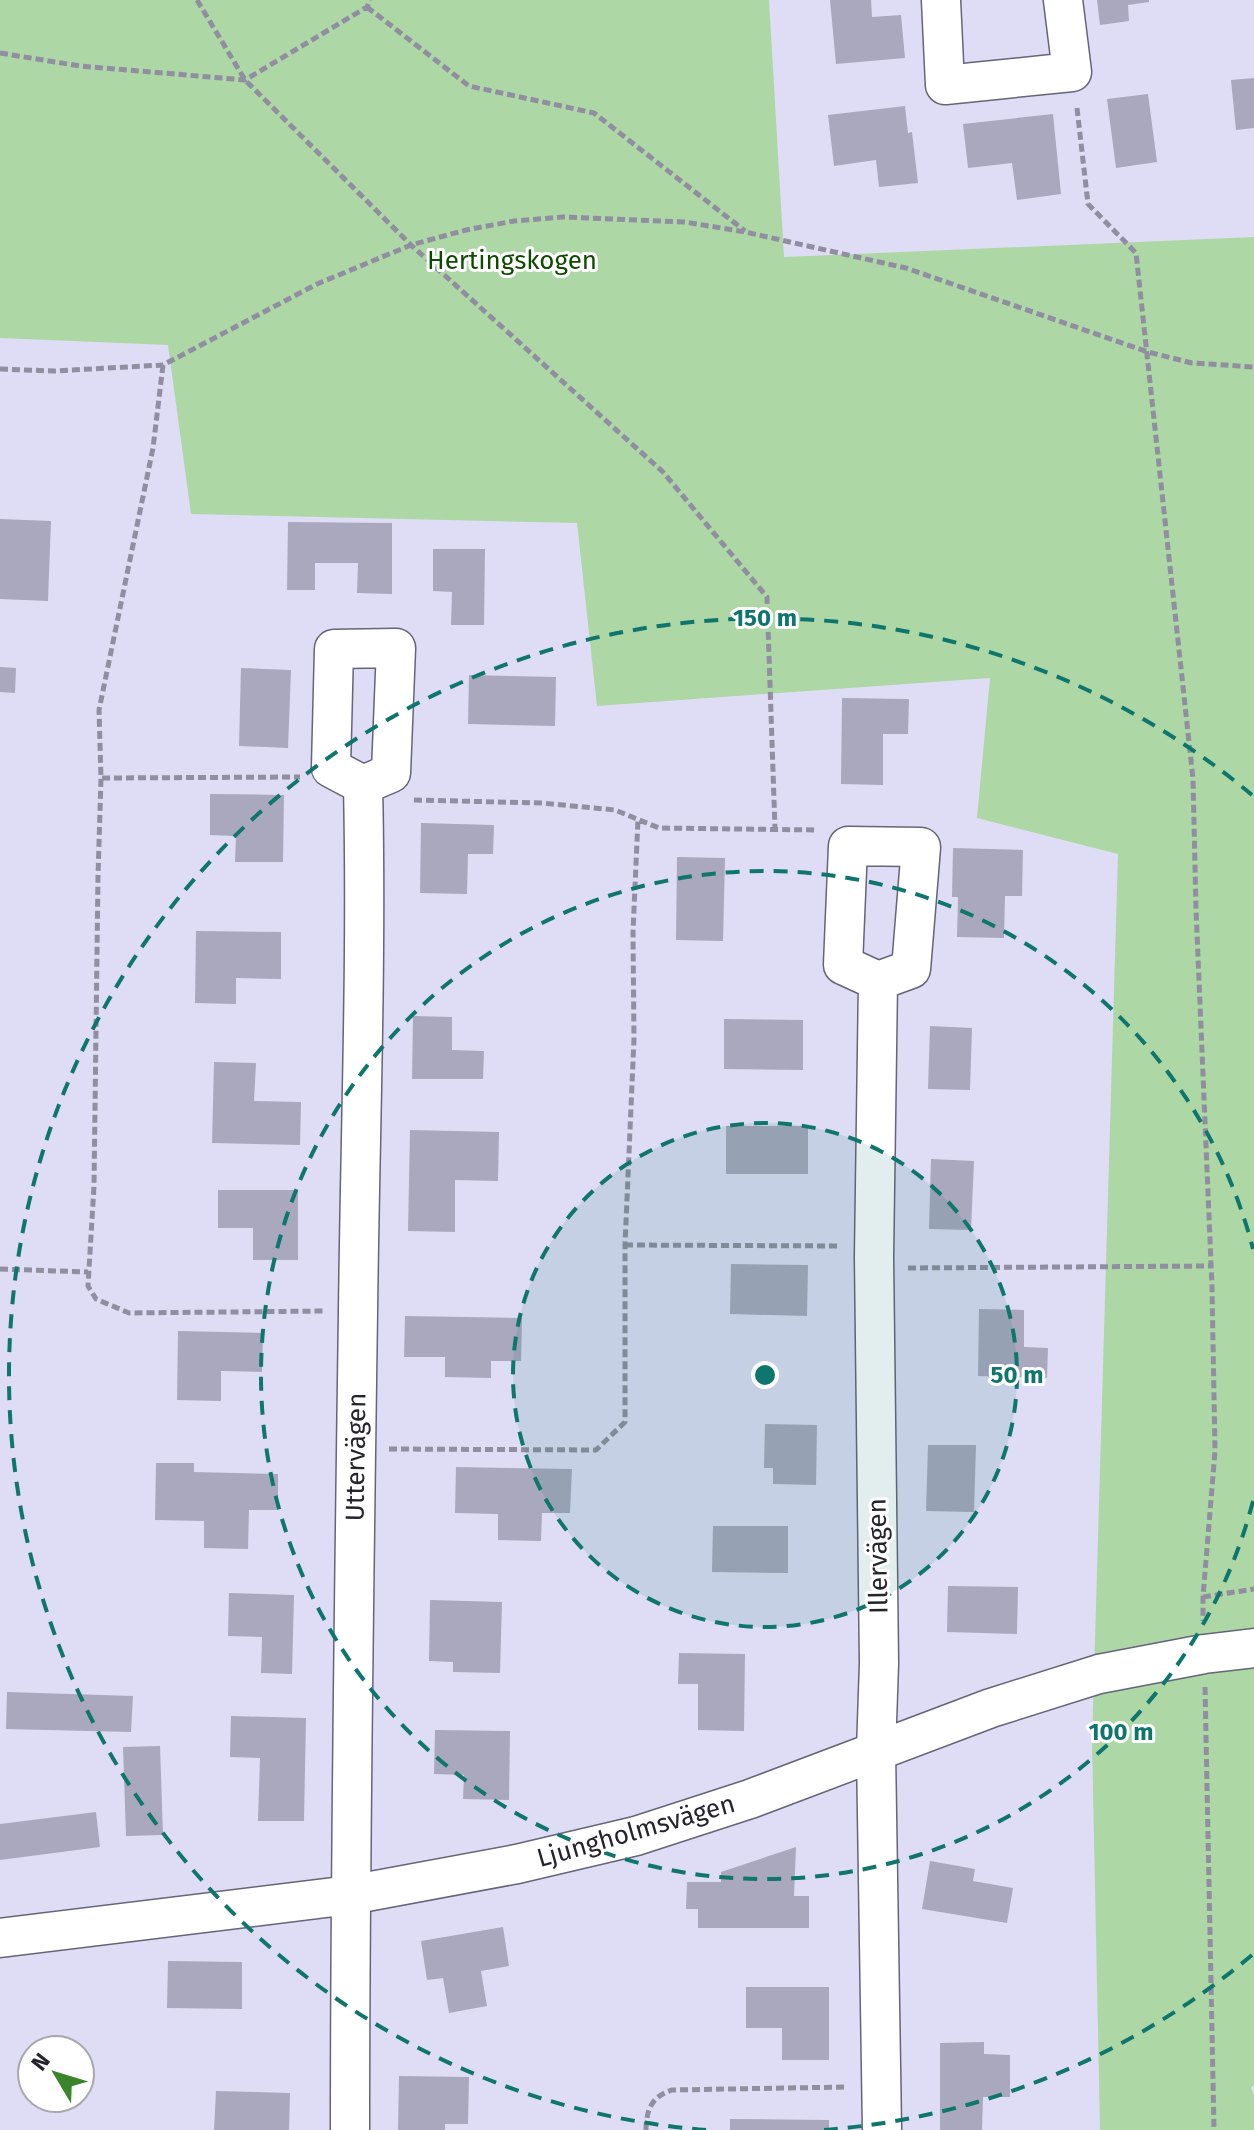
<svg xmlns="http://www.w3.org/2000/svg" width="1254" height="2130" viewBox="0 0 1254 2130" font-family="'Fira Sans',sans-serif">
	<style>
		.green { fill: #aed7a6 }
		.building { fill: #a9a8be }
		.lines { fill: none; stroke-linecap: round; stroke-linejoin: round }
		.street-casing { stroke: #656478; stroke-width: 41 }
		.path { stroke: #908ea0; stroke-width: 5; stroke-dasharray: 8 4; stroke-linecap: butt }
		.street { stroke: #fff; stroke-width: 38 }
		.ring { fill: none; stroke: #0f766e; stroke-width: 4; stroke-dasharray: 14 10 }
		.labels { text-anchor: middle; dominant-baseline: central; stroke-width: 6; stroke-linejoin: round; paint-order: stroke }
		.park-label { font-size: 26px; fill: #0f4a01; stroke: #fff }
		.street-label { font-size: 26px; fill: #25242d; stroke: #fff }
		.centre { fill: #0f766e; stroke: #fff; stroke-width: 4 }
		.ring-label { font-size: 24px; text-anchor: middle; font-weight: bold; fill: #0f766e; stroke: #fff; stroke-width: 6; stroke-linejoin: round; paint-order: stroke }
	</style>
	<rect width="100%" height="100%" fill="#dfddf5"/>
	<path class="green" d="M0 0H769L784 257 1254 237V2084L1251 2088 1254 2096V2130H1100L1092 1742 1118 854 977 818 990 678 597 706 577 523 191 514 168 345 0 338Z"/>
	<path class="building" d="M830 0H871L872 17 901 15 905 58 836 64Z
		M1097 0H1149V2L1128 5 1129 21 1100 25Z
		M1254 78V128L1236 130 1231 80Z
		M1148 94 1157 162 1116 168 1107 99Z
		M905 106 908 133 912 132 918 183 879 187 876 160 834 166 828 115Z
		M1053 114 1061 194 1017 200 1012 163 968 168 963 124Z
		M0 519 51 521 48 601 0 599Z
		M288 522 392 523V594L357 593 358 563H315V590H287Z
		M433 549H485L484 625H451L452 592 433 591Z
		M0 667 16 668 15 693 0 692Z
		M241 668 291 670 288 748 239 746Z
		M469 675 556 677 555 726 468 724Z
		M842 698 909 699 908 734H883V785L841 784Z
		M210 794 284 795 283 862H235L236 836 210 835Z
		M421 823 494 825 493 854H468L467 894 420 893Z
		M953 848 1023 850 1022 896H1005L1004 938 957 937 958 897H952Z
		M677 857 725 858 723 941 676 940Z
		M196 931 281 932V979L236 978V1004L195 1003Z
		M413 1016 452 1017V1050L484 1051 483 1079H412Z
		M724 1019 803 1020V1070L724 1069Z
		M930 1026 972 1028 970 1090 928 1089Z
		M214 1062 256 1063 254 1101 301 1102 300 1145 212 1143Z
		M726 1126H808V1174H726Z
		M410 1130 499 1132 498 1181 455 1180V1232L408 1231Z
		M931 1159 974 1161 971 1230 929 1229Z
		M218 1190H298V1260H253V1228H218Z
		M731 1264 808 1265 807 1316 730 1314Z
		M979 1309 1024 1310V1347L1048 1348 1047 1378 978 1376Z
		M405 1316 522 1318 521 1361H491V1378L445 1377V1357H404Z
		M178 1331 263 1333 262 1372 221 1371V1401L177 1400Z
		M765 1424 817 1425 816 1485 773 1484V1468H764Z
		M928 1445H976L974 1512 926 1511Z
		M156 1463H194V1472L278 1474V1510H249L248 1549 204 1548V1521L155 1520Z
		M456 1467 572 1469 570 1513H542L541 1541 498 1540V1514L455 1513Z
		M713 1526H788V1573L712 1572Z
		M948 1586 1018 1587 1017 1634 947 1632Z
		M229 1593 294 1595 292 1674 261 1673 262 1637 228 1636Z
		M430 1600 502 1602 500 1673 453 1672V1662L429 1661Z
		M679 1653 745 1654 744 1731 698 1730V1684H678Z
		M7 1692 133 1696 131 1732 6 1729Z
		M231 1716 306 1718 304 1821H258L260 1758 230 1757Z
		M435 1730 510 1731 509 1800 463 1799 464 1775 434 1774Z
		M160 1746 163 1835 126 1836 123 1747Z
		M96 1812 100 1847 0 1860V1824Z
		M796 1847 794 1896H809V1928H698V1909H686L687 1882H721V1872Z
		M930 1861 975 1869 973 1881 1013 1888 1007 1923 922 1909Z
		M503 1927 509 1966 481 1971 487 2006 449 2013 443 1978 427 1980 421 1941Z
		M168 1961 242 1962V2009L167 2008Z
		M746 1987H829V2060H782V2028H746Z
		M984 2042V2054L1010 2055V2097H983L982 2130H940V2043Z
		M399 2076 469 2077 468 2124H445V2130H398Z
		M216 2091 290 2093 289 2130H214Z
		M730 2119 829 2120V2130H730Z"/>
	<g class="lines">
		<defs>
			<path id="street" d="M941 0 945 85 1072 72 1063 0
				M396 648 391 773 363 785 331 768 334 649Z
				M848 846 921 847 911 969 878 981 843 965Z
				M878 981 874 1257 879 1663 876 1751 882 2130
				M0 1938 350 1895 517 1864 636 1836 750 1799 991 1708 1099 1674 1204 1654 1254 1648
				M350 2130C350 1857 354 1585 358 1312 360 1136 367 960 363 785"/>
		</defs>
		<use href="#street" class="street-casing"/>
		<path class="path" d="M197 0 245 80 411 245 663 472 767 597 775 829
			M367 7 469 86 594 113 745 231
			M0 53 80 66 245 80 367 7 370 0
			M1077 108 1088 204 1136 253 1193 779 1196 909 1212 1287 1215 1451 1203 1597V1621
			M163 365 153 448 99 710 101 778 98 876 94 1186 88 1286 96 1299 129 1313 325 1311
			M0 369 54 371 163 365 317 284 411 245 466 230 514 221 563 217 685 222 745 232 906 268 1148 352 1192 363 1254 367
			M102 778 300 777
			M414 800 542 803 615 810 659 828 816 830
			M625 1245 840 1246
			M908 1268 1211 1266
			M0 1269 88 1272
			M389 1449 596 1450 625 1422V1245L634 1039 633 932 638 819
			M1203 1597 1254 1589
			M1205 1687 1214 2130
			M646 2130C646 2110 652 2096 672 2090L846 2087"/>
		<use href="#street" class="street"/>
	</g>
	<circle cx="765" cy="1375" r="252" fill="#0f766e" fill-opacity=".12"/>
	<g class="ring">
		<circle cx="765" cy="1375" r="252"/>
		<path d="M1253 1501A504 504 0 1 1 1253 1249"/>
		<path d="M1252 1955A757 757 0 0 1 824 2130M706 2130A757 757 0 1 1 1252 795"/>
	</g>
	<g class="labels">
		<g class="park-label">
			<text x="512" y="260">Hertingskogen</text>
		</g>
		<g class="street-label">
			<text transform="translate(356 1457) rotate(-89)">Uttervägen</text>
			<text transform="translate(878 1556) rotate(-91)">Illervägen</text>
			<text transform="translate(636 1831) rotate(-16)">Ljungholmsvägen</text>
		</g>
	</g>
	<circle cx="765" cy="1375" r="12" class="centre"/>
	<g class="ring-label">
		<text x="765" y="626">150 m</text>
		<text x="1017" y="1383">50 m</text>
		<text x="1121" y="1740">100 m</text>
	</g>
	<g transform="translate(56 2074) rotate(308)"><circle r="38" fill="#ffffff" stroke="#a8a7ab" stroke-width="2"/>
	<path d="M0-6L14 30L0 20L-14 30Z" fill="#3a842b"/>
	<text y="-12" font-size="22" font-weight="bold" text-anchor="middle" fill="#25242d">N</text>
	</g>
</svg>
